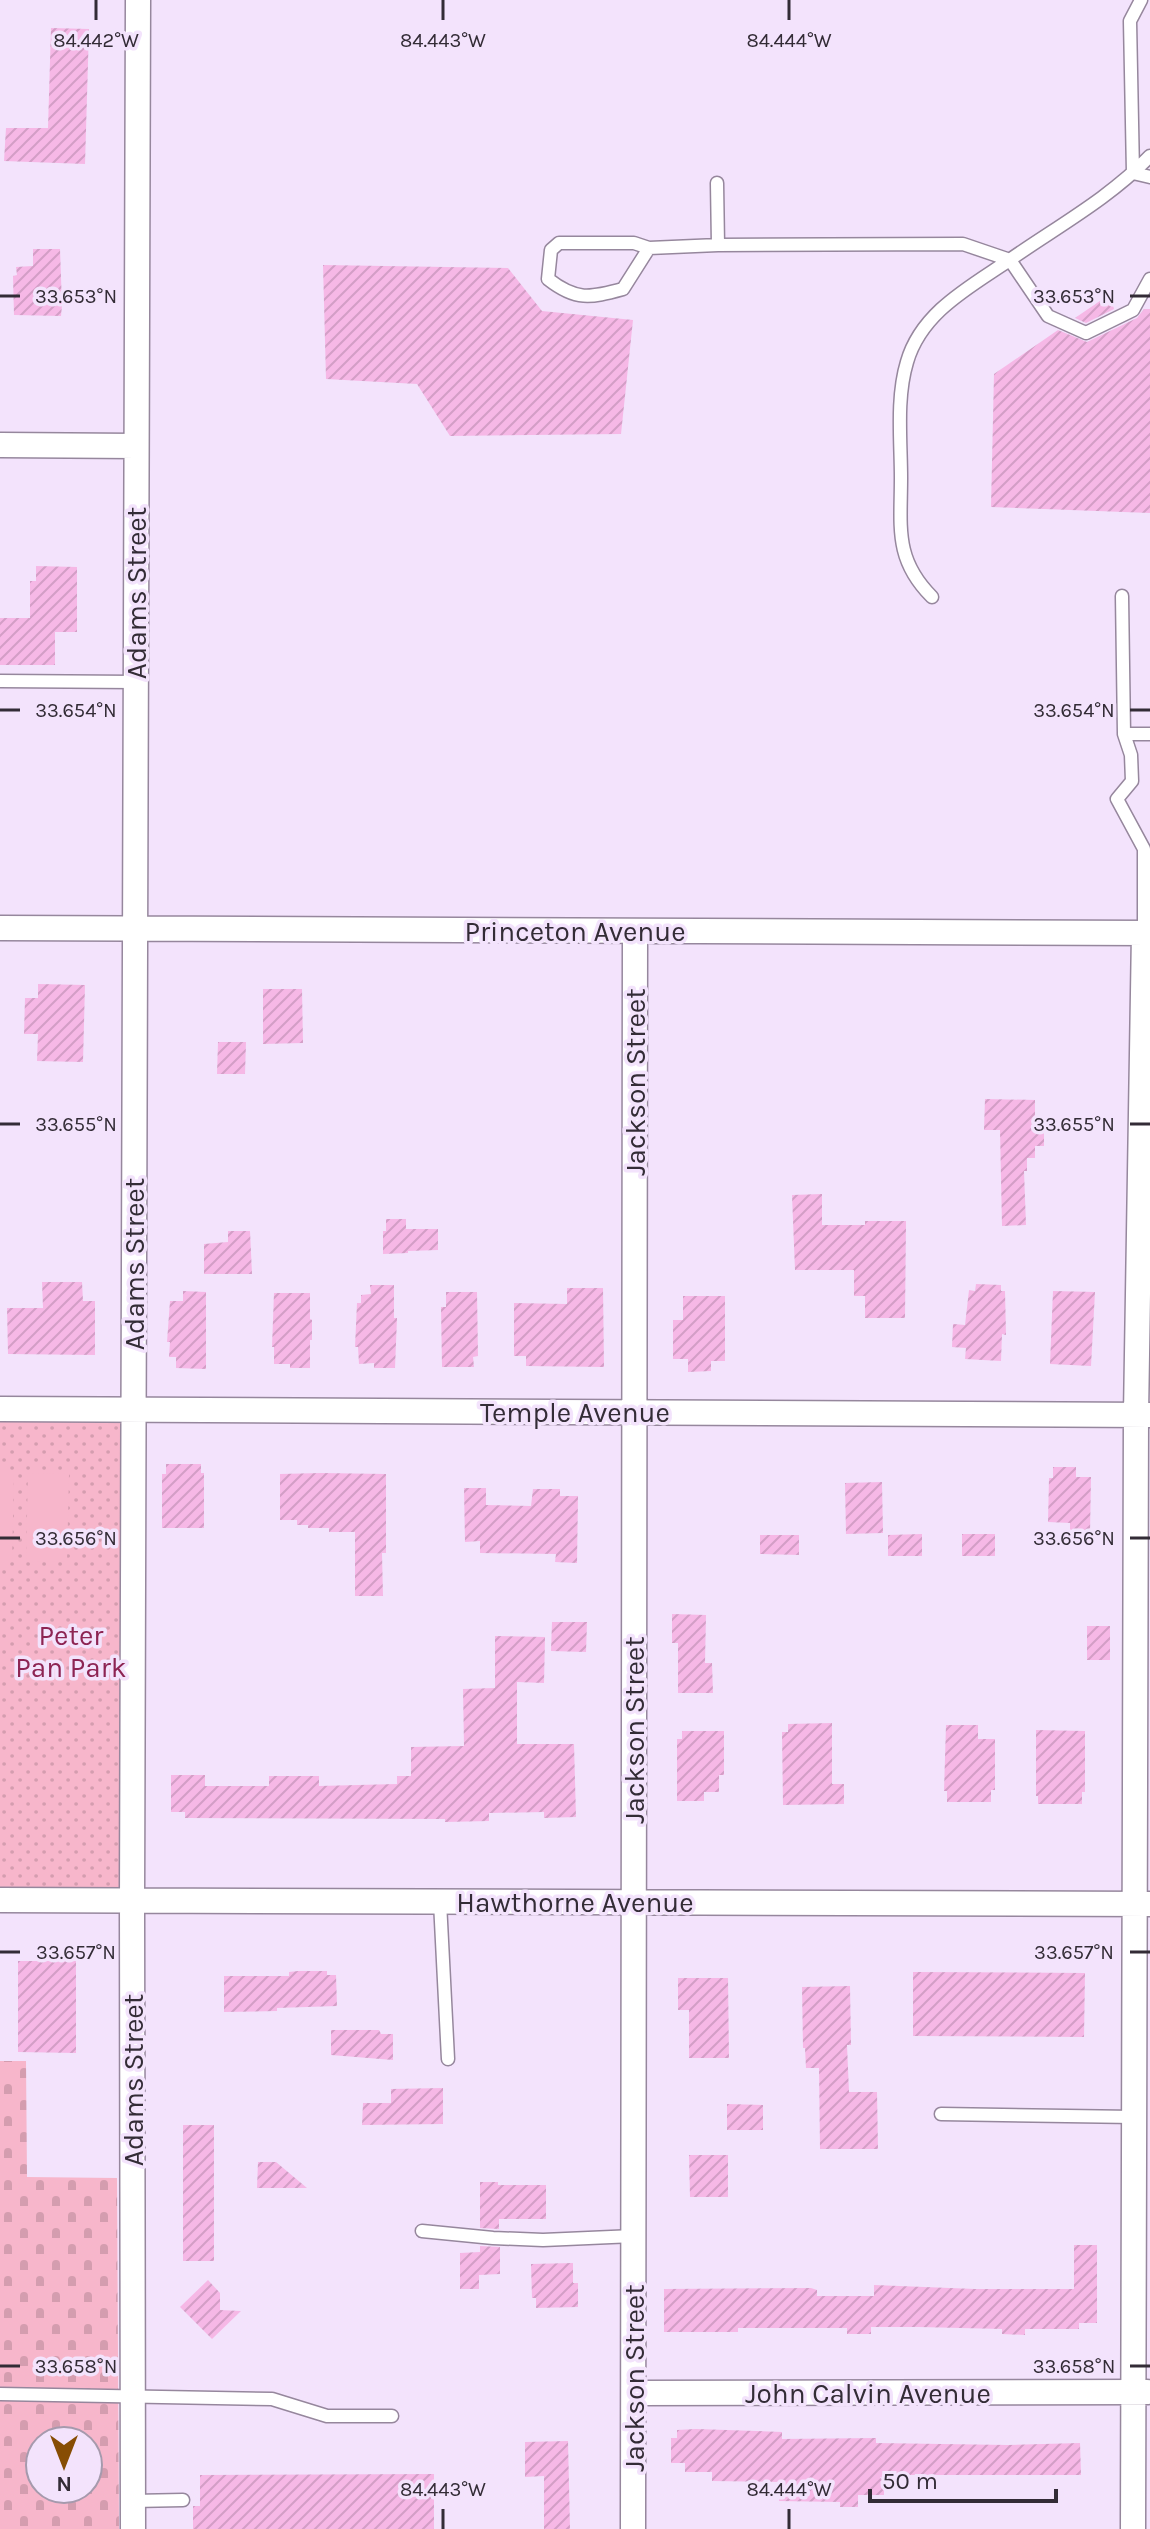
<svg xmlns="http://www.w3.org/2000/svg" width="1150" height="2529" viewBox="0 0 1150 2529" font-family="Karla,sans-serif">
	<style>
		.cemetery { fill: url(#cemetery-stones); fill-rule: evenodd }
		.park { fill: url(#park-dots) }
		.pitch { fill: #f7b6cb }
		.building { fill: url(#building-hatch) }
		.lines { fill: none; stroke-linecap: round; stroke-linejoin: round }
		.lane-casing { stroke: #96879d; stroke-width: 15 }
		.street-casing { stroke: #96879d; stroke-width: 27 }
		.lane { stroke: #fff; stroke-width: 12 }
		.street { stroke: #fff; stroke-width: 24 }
		.ticks { fill: none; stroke: #332c36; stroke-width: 3 }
		.labels { text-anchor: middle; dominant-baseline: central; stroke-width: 7; stroke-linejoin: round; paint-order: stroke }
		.street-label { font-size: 28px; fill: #332c36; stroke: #f3e3fc }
		.park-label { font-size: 28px; fill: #8d2453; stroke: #f3e3fc }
		.ticks-label { font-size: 20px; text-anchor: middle; fill: #332c36; stroke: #f3e3fc; stroke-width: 7; stroke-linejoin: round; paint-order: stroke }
	</style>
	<defs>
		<pattern id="cemetery-stones" width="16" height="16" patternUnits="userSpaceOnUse" patternTransform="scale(2)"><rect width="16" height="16" fill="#f7b6cb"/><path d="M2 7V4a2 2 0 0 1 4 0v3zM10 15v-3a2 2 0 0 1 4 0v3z" fill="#d49daf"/></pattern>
		<pattern id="park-dots" width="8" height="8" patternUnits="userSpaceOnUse" patternTransform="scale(2)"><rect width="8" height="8" fill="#f7b6cb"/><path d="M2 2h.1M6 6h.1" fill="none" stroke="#d49daf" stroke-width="1.8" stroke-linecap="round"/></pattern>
		<pattern id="building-hatch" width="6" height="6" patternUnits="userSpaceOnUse" patternTransform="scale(2)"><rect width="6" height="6" fill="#f6b8e6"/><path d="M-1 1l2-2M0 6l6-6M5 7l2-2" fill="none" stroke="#d39ec6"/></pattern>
	</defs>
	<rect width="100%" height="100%" fill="#f3e3fc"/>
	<path class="cemetery" d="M0 2061H26L27 2177 117 2178 119 2529H0ZM40 2441H88V2489H40Z"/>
	<path class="park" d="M141 1402 142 1905 0 1896V1406Z"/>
	<path class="pitch" d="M0 1473H14L12 1561H0Z
		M28 1473 69 1474 67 1562 26 1561Z"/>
	<path class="building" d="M51 28 89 29 85 164 4 161 6 128H48Z
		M33 249H60L62 305 61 316 14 315 13 276 17 275 16 267 33 266Z
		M323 265 508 268 542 311 633 320 621 434 450 436 417 384 326 379Z
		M1110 294 1114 309 1086 323 1075 318Z
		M1144 309H1150V513L991 507 994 374 1058 330 1087 342 1137 318Z
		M36 566 77 567V632H55V665H0V618H30V581H36Z
		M38 984 85 985 83 1062 37 1061 38 1034H24L25 998H38Z
		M263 989H302L303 1043 263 1044Z
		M218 1042H246L245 1074H217Z
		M985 1099 1035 1100V1120H1044V1146H1035V1158H1027V1171H1024L1026 1225 1002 1226 1000 1130H984Z
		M822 1194V1225H865V1221H906L905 1318H865V1296H854V1270H795L792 1195Z
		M386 1219H406V1229H438V1250L408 1251V1253L383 1254V1231H386Z
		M228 1231H250L252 1274H204V1244L228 1242Z
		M42 1282H82L83 1301H95V1355L8 1354 7 1308H43Z
		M976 1284 1001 1285V1291H1005L1006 1335 1002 1334 1001 1361 965 1359 966 1348 952 1347 953 1324 965 1325 969 1290 975 1291Z
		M370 1285H394V1318H397L395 1368H374V1363L359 1364 358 1347H355L357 1303H361V1295L371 1294Z
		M567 1288H603L604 1367 526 1366V1356H514V1303L567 1304Z
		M183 1291 206 1292V1369L176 1368V1357H169L170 1342H167L170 1301H183Z
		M1053 1291 1095 1292 1091 1366 1050 1364Z
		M446 1292H477L478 1356 473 1357 474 1367H442L441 1307H446Z
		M274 1293H310V1319L312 1320V1340H310V1368H290V1364H274V1347H272Z
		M683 1296H725V1361H711V1371L688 1372V1359H673V1320H683Z
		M166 1464H201V1473H204V1528H162V1474H166Z
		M1053 1467H1076V1477H1091L1090 1534 1070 1533V1523L1048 1522 1049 1478H1053Z
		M321 1473 386 1474V1553H382L383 1596H355V1532H329V1528H308V1525H297V1520H280V1474Z
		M882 1482 883 1533 846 1534 845 1483Z
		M464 1488H486V1505L531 1506 533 1489H560V1496H578L577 1563 555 1562 556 1554 480 1553V1541L465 1542Z
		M922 1534V1556H888V1535Z
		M962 1534H995V1556H962Z
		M760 1535H799V1555L760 1554Z
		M672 1614 706 1615 705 1663H712L713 1693H678V1643H672Z
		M552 1622H587L586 1652 551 1651Z
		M1087 1626H1110V1660H1087Z
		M495 1636 545 1637 544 1683 517 1682V1744H574L576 1817 544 1818V1812L489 1813V1821L445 1822V1819L185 1818V1812H171V1775H205V1786H269V1776H319V1786L397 1784V1776H411V1747L464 1746 463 1689 495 1688Z
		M832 1723V1784H844V1804L783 1805 782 1732H788V1724Z
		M946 1725H978V1739H995V1790H991V1802H947V1791H944Z
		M1036 1730 1085 1731V1792H1082V1804H1038V1796H1036Z
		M682 1731H724V1775H719V1792H704V1801H677V1739H682Z
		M18 1961H76V2053L18 2052Z
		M298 1971H327V1975H336L337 2006 277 2008V2011L224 2012V1976H289V1972Z
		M913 1972 1085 1973 1084 2037 913 2036Z
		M678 1978H728L729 2058H689V2010H678Z
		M850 1986 851 2045H847L849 2092H877L878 2149H820L819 2068H806L805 2048H803L802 1987Z
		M331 2030H379L381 2034H393V2060L331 2055Z
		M443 2088V2124L362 2125 363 2103H391V2089Z
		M727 2104 763 2105V2130H727Z
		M183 2125H214V2261H183Z
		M689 2155H728V2197H690Z
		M258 2162H276L307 2188H257Z
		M480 2182H498V2185H546V2219H499V2229L480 2228Z
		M1074 2245H1097V2323H1079V2329H1025V2335L1002 2334V2329L919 2327H871V2334H847V2328H738V2332H664V2289L811 2288 817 2290V2296H874V2285L975 2289H1074Z
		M480 2246 500 2247V2274L479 2275V2289H460V2253L480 2252Z
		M573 2263V2283H578V2307L536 2308V2298H532L531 2264Z
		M208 2280 220 2293V2310L241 2311 212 2339 180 2307Z
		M696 2429 782 2432V2439L876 2438V2443L1008 2445 1080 2443 1081 2475H884V2495H858V2507H840V2502L779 2501 780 2482 712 2481V2472H685V2463H671V2438H677V2430Z
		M568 2441 570 2529H544V2476L525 2477V2442Z
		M434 2474V2529H193V2506H200V2475Z"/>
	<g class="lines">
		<defs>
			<path id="lane" d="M1133 173 1130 21 1141 0
				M1133 173 1150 177
				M717 183 718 245
				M649 248 634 243H559L551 250 548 279C576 301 590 298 623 289L649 248 718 245 963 244 1010 260 1048 316 1086 333 1133 310 1150 279
				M1122 596 1124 734 1131 755 1132 781 1117 799 1144 849V933
				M932 597C894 559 901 527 901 478 901 441 896 398 907 362 921 313 968 288 1008 261 1055 228 1110 198 1150 156
				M0 681 136 682
				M1124 734H1150
				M440 1902 448 2059
				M941 2114 1134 2117
				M422 2231 493 2238 543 2240 634 2236
				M0 2394 272 2399 327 2416H392
				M133 2501 183 2500"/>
			<path id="street" d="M0 445 136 446
				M0 928 1150 933
				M0 1409 1150 1415
				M0 1900 1150 1904
				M634 2393 1147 2392
				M133 2529 132 1901 138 0
				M633 2529 635 931
				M1133 2529 1136 1414 1144 933"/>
		</defs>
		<use href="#lane" class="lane-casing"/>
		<use href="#street" class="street-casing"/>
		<use href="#lane" class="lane"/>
		<use href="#street" class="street"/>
	</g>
	<path class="ticks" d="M96 0V20M443 0V20M789 0V20M0 296H20M1130 296H1150M0 710H20M1130 710H1150M0 1124H20M1130 1124H1150M0 1538H20M1130 1538H1150M0 1952H20M1130 1952H1150M0 2366H20M1130 2366H1150M443 2509V2529M789 2509V2529"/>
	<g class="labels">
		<g class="street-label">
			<text transform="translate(136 593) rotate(-90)">Adams Street</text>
			<text x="575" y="931">Princeton Avenue</text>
			<text transform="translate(635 1082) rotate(-90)">Jackson Street</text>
			<text transform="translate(134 1264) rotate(-90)">Adams Street</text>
			<text x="575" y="1412">Temple Avenue</text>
			<text transform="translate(634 1730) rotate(-90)">Jackson Street</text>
			<text x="575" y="1902">Hawthorne Avenue</text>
			<text transform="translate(133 2080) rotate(-90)">Adams Street</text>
			<text transform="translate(634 2378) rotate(-90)">Jackson Street</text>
			<text x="868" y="2393">John Calvin Avenue</text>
		</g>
		<g class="park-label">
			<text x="71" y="1635">Peter<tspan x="71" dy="32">Pan Park</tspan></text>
		</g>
	</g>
	<g class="ticks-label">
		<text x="96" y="47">84.442°W</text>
		<text x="443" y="47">84.443°W</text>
		<text x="789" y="47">84.444°W</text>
		<text x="1074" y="303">33.653°N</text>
		<text x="76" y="303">33.653°N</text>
		<text x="1074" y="717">33.654°N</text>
		<text x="76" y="717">33.654°N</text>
		<text x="76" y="1131">33.655°N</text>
		<text x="1074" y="1131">33.655°N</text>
		<text x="76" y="1545">33.656°N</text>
		<text x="1074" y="1545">33.656°N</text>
		<text x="76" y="1959">33.657°N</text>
		<text x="1074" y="1959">33.657°N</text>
		<text x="1074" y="2373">33.658°N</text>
		<text x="76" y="2373">33.658°N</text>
		<text x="443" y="2496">84.443°W</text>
		<text x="789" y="2496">84.444°W</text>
	</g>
	<g transform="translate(64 2465) rotate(180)"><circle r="38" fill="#f3e3fc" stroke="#a69aad" stroke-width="2"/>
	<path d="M0-6L14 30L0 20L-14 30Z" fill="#874d04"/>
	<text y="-12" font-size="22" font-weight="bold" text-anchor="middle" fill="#332c36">N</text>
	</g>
	<path d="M870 2489v12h186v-12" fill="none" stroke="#332c36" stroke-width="4"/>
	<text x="882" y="2489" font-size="24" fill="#332c36" stroke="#f3e3fc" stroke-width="6" paint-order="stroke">50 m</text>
</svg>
